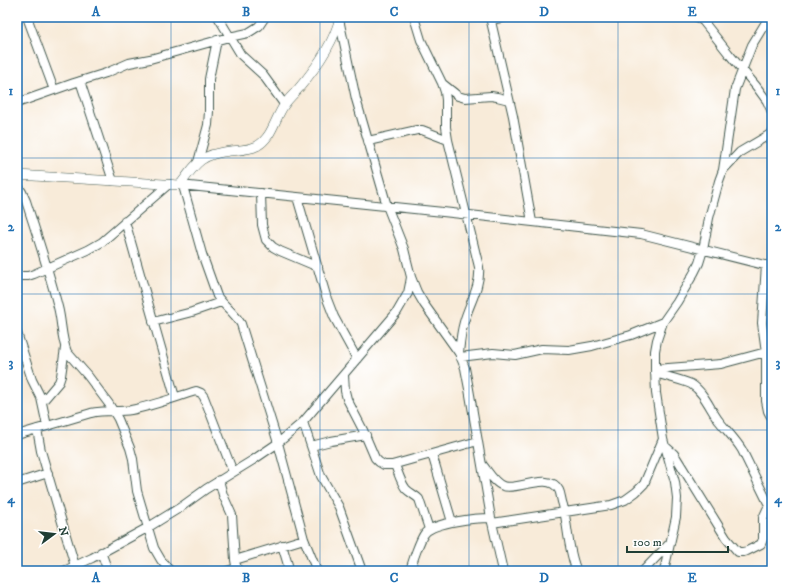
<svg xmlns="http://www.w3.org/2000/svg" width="789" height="588" viewBox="0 0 789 588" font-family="'IM FELL DW Pica',serif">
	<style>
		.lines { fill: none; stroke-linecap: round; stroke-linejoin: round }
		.minor-casing { stroke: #40574d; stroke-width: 10 }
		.tertiary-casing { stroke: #40574d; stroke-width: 10 }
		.minor { stroke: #fff; stroke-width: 8 }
		.tertiary { stroke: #fff; stroke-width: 9 }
		.grid { fill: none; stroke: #1f6fb2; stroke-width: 1; stroke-opacity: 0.55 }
		.neatline { fill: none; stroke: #1f6fb2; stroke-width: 1.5 }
		.grid-label { font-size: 13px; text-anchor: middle; font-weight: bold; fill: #1f6fb2 }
	</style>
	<rect width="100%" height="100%" fill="#fff"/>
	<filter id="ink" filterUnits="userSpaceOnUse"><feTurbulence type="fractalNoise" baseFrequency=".025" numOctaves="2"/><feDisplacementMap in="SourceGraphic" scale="8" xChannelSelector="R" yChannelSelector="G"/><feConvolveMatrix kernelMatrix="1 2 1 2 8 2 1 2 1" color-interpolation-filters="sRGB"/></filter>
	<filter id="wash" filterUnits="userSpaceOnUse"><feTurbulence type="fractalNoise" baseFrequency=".012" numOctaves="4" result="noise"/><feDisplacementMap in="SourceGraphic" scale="16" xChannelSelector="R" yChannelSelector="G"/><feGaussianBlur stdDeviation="0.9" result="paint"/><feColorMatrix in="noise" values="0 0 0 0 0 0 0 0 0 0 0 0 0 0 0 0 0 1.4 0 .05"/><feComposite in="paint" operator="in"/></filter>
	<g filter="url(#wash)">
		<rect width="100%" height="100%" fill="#f8ebd9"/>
	</g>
	<g filter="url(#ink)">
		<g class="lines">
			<defs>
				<path id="minor" d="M27 17 54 90
					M218 17 241 55 263 75 284 104
					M414 17 421 40 442 83 445 92 446 100V127L448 140 479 267C481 286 469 304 464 322 461 332 460 343 459 353
					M490 17 513 116 532 222
					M697 17 703 21 729 54 756 86 767 101 772 112
					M491 20 506 17
					M80 81 113 181
					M443 84 458 96 465 98 491 96 497 97 509 100
					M17 103 74 83 106 73 129 63 150 59 229 37 248 33 259 26 265 17
					M368 141 417 130H422L448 140
					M198 162 208 125 209 111V79L217 40
					M723 170 735 89 752 45 769 17
					M17 185 22 192 26 201C37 236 49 271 58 307 62 322 61 337 67 352L88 376 109 404 118 419 130 448 133 459 137 491 154 548 161 560 170 571
					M180 185 443 212 641 234 772 267
					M183 186 202 254 217 296C224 306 235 313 241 324L278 443 304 539 317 571
					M261 193 262 225 266 240 273 247 280 251 318 267
					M297 197 327 299 334 317 357 359
					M125 221 175 397
					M766 265 762 323 766 352V401L768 411 770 415 772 418
					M17 276H28L34 274 88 250 102 242 169 184
					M411 277 417 292 424 304 459 353 465 368 469 389 491 518 503 571
					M153 322 192 312 221 302
					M17 333 32 380 41 398 47 426
					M460 357 493 353 515 355 542 349 569 350 592 346 631 335 663 322
					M655 369 721 364 766 352
					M655 373C665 376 682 380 691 384 704 392 710 409 719 421 727 431 736 440 742 450L769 505
					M344 375 345 391 347 399 363 430 375 458 379 462 384 465H392L478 441
					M42 402 59 382 61 376 65 348
					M303 422 321 476 339 507 362 571
					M37 429 41 451 75 566
					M17 435 91 413C105 410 118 412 131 410 152 406 176 397 196 391L201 393 204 397 233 472
					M311 446 331 441 366 435
					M665 446 674 454 726 538 738 552H743L747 551 761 544 763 539V518L769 505 772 503
					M432 454 452 522
					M482 464C488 471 494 483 503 486 518 491 549 471 559 490 561 494 561 500 563 505 568 526 568 551 577 571
					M395 465C398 472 401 483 406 489 410 493 415 495 419 499L429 529
					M219 480 223 495 232 515 235 560 237 571
					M17 483 48 473
					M492 523 611 505 625 500 636 492 644 484 663 439
					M282 545 288 565 286 571
					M101 552 108 571
					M235 560 304 539
					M64 571 92 558 147 528 181 507 206 489 253 460 278 443 303 422 397 312 408 293 410 283 411 277 404 249 387 206 356 99 339 19
					M227 571 237 568
					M410 571C412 563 420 539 425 533 435 522 476 518 491 518
					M643 571 669 544
					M664 571 676 517 677 498 675 482 663 439 656 393 655 369V351L657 340 663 322 677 302 694 273 699 263 703 250 709 218 719 181 723 170 740 152 772 133"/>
				<path id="tertiary" d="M17 175 180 185C196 163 201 154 230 151 239 150 249 150 257 146 273 137 275 117 285 104 289 98 295 93 299 88 316 68 334 43 340 17"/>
			</defs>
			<use href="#minor" class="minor-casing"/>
			<use href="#tertiary" class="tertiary-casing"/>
			<use href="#minor" class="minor"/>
			<use href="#tertiary" class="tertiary"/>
		</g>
	</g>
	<path class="grid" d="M171 17V571M320 17V571M469 17V571M618 17V571M17 158H772M17 294H772M17 430H772"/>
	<rect width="789" height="588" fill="none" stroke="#fff" stroke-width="44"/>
	<g transform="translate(54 534) rotate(75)" stroke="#ffffff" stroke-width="3" paint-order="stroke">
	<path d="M0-3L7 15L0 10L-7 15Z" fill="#1f3d34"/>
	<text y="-6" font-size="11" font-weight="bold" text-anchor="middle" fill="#1f3d34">N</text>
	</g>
	<path d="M627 546v6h101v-6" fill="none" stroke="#1f3d34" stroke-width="2"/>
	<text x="633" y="546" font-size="12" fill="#1f3d34" stroke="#ffffff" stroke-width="3" paint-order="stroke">100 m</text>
	<rect x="22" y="22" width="745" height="544" class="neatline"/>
	<g class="grid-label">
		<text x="96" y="16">A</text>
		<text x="246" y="16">B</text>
		<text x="394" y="16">C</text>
		<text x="544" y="16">D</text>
		<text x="692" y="16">E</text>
		<text x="11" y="95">1</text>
		<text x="778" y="95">1</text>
		<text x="11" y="231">2</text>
		<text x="778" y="231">2</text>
		<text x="11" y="367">3</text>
		<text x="778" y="367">3</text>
		<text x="11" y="503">4</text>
		<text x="778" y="503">4</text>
		<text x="96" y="582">A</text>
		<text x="246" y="582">B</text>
		<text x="394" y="582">C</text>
		<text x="544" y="582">D</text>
		<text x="692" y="582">E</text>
	</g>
</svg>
